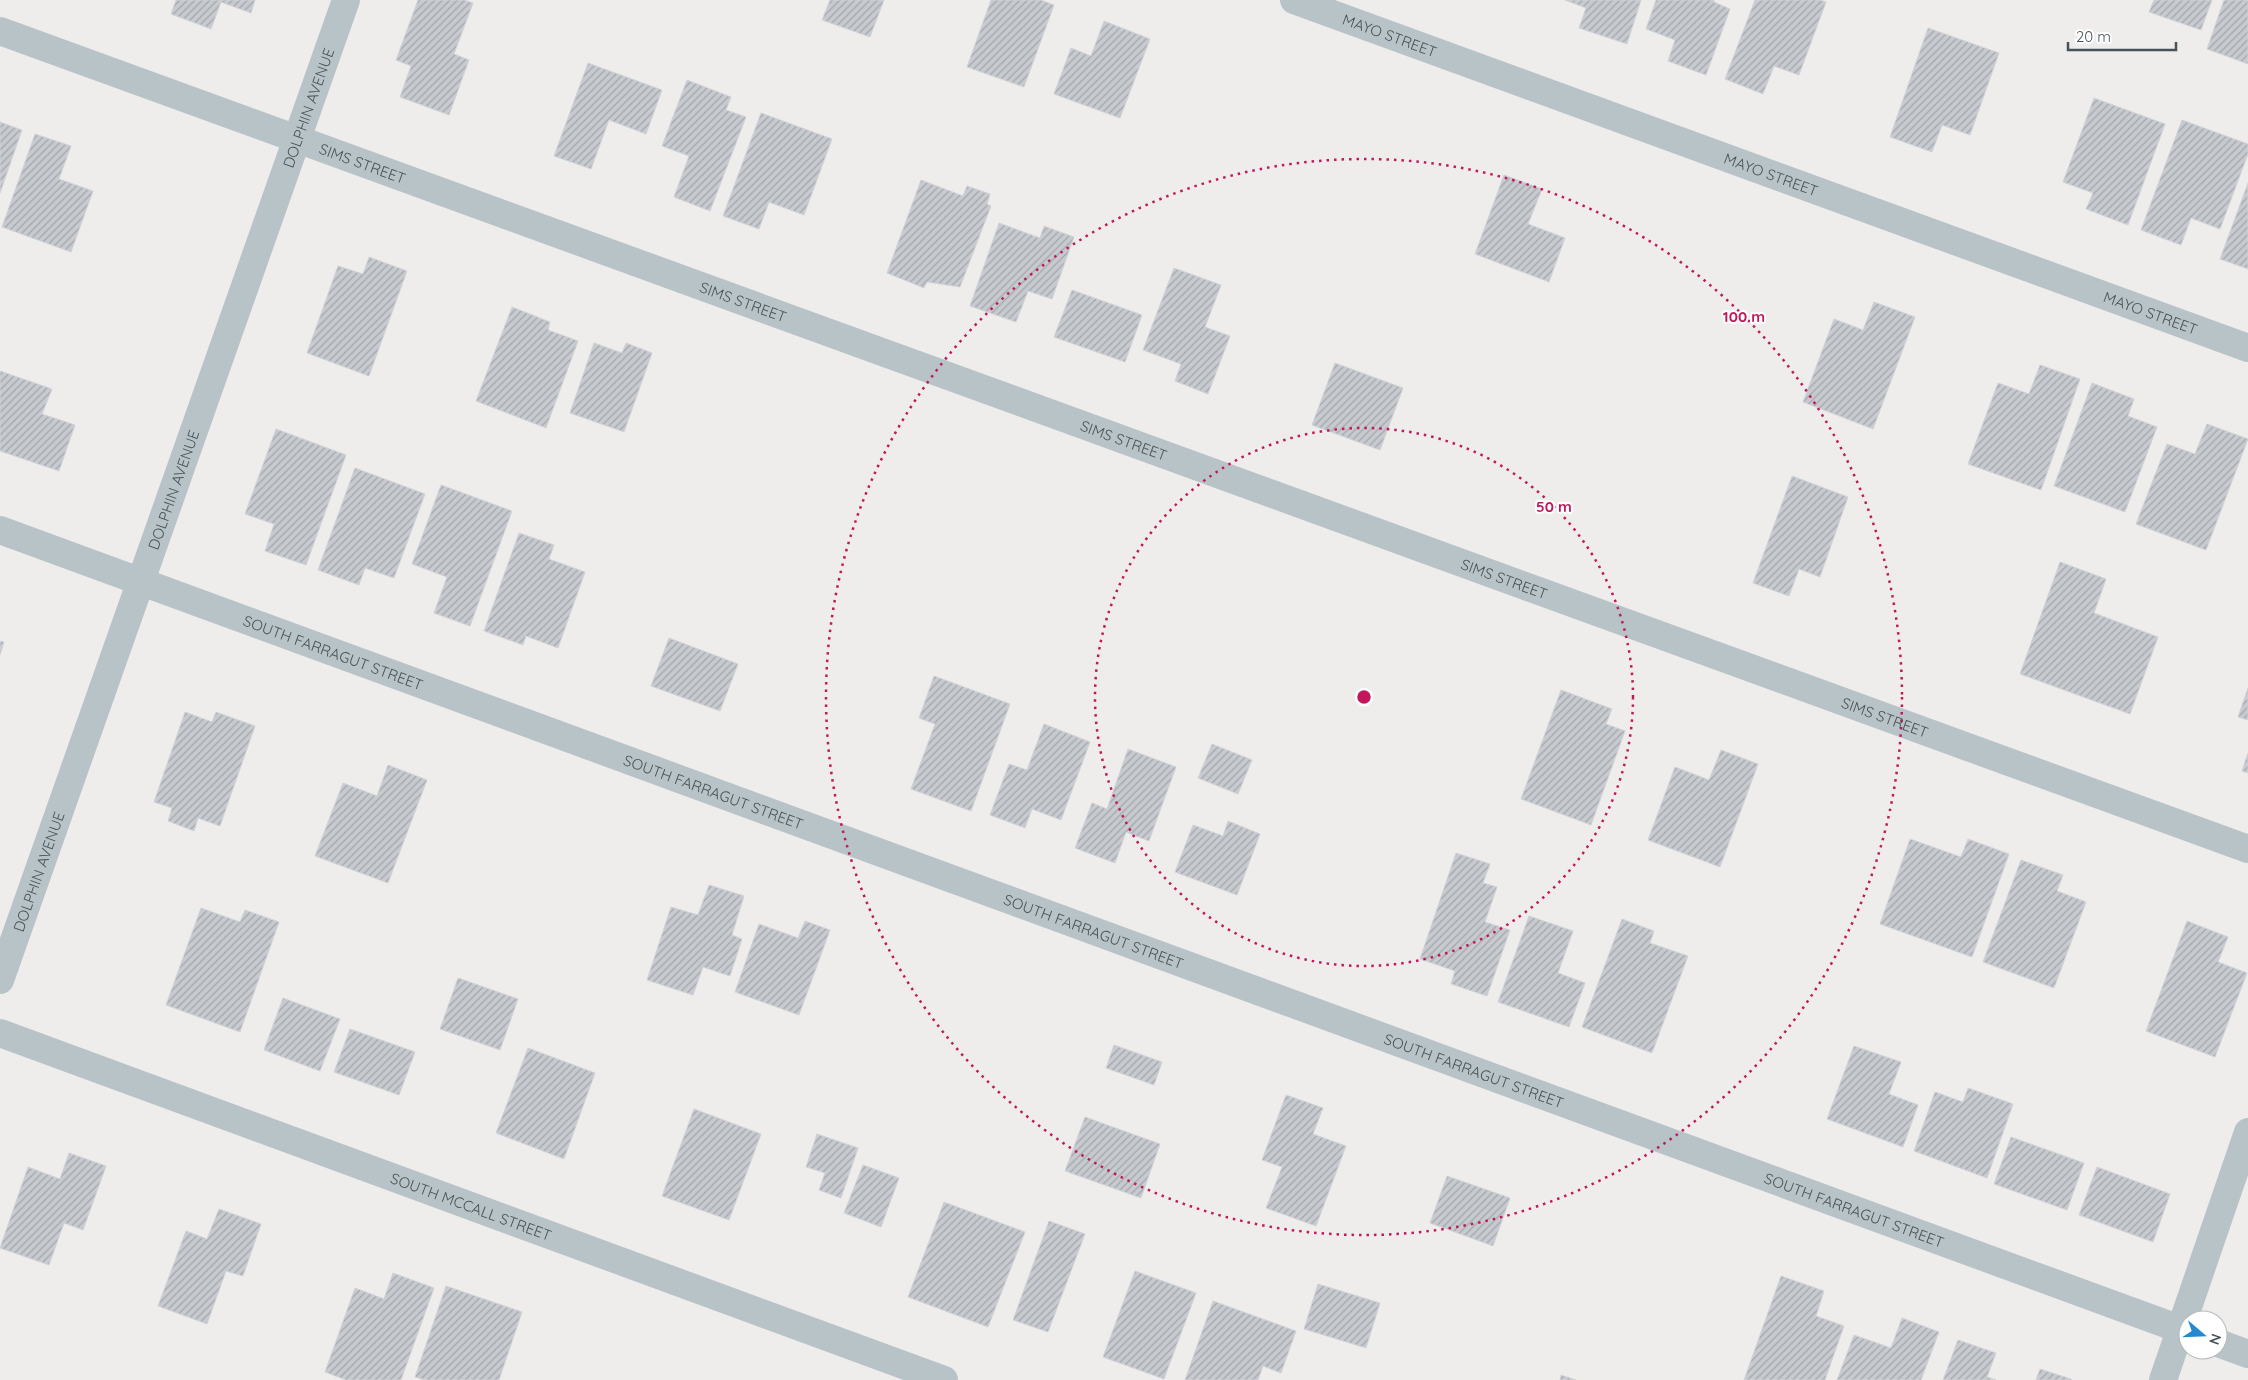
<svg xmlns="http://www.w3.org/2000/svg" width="2248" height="1380" viewBox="0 0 2248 1380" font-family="Quicksand,sans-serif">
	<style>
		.building { fill: url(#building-hatch); stroke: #d0d3d7 }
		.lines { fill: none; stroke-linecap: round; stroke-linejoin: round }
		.minor { stroke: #b8c3c8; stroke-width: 28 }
		.ring { fill: none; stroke: #c2185b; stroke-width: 2.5; stroke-dasharray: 2.5 5 }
		.labels { text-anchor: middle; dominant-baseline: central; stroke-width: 4; stroke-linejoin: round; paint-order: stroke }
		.street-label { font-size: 15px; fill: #465258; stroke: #fff }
		.centre { fill: #c2185b; stroke: #fff; stroke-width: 2.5 }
		.ring-label { font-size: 15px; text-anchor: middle; font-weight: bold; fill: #c2185b; stroke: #fff; stroke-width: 4; stroke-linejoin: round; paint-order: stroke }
	</style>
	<defs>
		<pattern id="building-hatch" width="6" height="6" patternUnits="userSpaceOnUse" patternTransform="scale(1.25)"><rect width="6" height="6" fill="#c7cacf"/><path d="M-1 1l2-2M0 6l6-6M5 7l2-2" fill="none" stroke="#a3a7ab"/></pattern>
	</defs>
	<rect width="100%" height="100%" fill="#efecec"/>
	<path class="building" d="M176 0H255L251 13 221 2 211 29 171 14Z
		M418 0H464L473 3 454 54 469 60 449 115 400 97 411 66 396 60Z
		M830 0H884L870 37 822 20Z
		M991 0H1041L1054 5 1024 87 967 67Z
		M1565 0H1641L1627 44 1579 28 1586 8Z
		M1656 0H1714V2L1730 9 1706 75 1668 61 1675 40 1646 29Z
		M1755 0H1820L1826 2 1799 75 1774 66 1763 94 1725 79Z
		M2154 0H2212L2201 30 2149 12Z
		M2224 0H2248V64L2207 49Z
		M1104 21 1150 39 1120 118 1054 94 1071 48 1091 56Z
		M1928 28 1999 53 1970 135 1942 125 1932 152 1890 137Z
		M588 63 662 90 646 134 609 120 591 169 554 156Z
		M687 80 731 97 726 110 746 117 710 211 674 197 689 156 662 146Z
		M2094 98 2165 124 2128 225 2086 209 2093 193 2063 182Z
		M761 113 832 139 804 215 769 202 759 229 723 216Z
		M2182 120 2248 144V154L2220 229 2191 218 2181 245 2141 230Z
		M0 122 22 130 0 193Z
		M35 134 71 146 59 179 93 191 71 252 2 227Z
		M1504 175 1542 189 1528 224 1565 238 1549 282 1475 254Z
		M921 180 963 196 967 186 990 194 987 204 991 206 960 287 927 282 924 288 887 273Z
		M2248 183V269L2220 259Z
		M999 223 1040 238 1044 226 1074 237 1052 299 1028 291 1016 322 970 306Z
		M369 257 407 271 369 376 307 353 338 266 363 274Z
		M1174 268 1221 285 1205 327 1230 336 1208 394 1175 381 1181 364 1143 350Z
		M1072 290 1142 315 1125 362 1054 337Z
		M1874 302 1915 317 1873 429 1803 402 1834 319 1863 330Z
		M512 307 550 322 548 330 578 341 546 428 476 401Z
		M594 343 622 353 626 343 652 353 624 432 570 413Z
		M1335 363 1403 388 1380 450 1312 425Z
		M2040 365 2080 379 2041 490 1968 464 1998 383 2029 394Z
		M0 371 52 389 42 414 75 425 59 471 0 451Z
		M2092 383 2134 399 2128 416 2157 427 2125 512 2054 486Z
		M2207 424 2248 439 2206 550 2136 524 2167 444 2195 454Z
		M276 429 346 455 306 565 265 551 274 524 245 514Z
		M355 468 425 494 394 578 365 568 359 585 318 570Z
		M1792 476 1848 497 1820 577 1799 569 1789 596 1753 583Z
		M441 485 512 511 470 626 434 613 447 577 412 564Z
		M519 533 554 545 549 559 585 572 558 648 526 636 523 645 484 631Z
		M2060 562 2106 579 2094 613 2158 637 2130 714 2020 674Z
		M669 638 738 664 720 711 651 686Z
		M0 641 4 642 0 655Z
		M934 676 1010 704 971 811 911 789 935 724 919 718Z
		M2248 688V720L2238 717Z
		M1561 690 1612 709 1606 724 1625 731 1591 825 1521 799Z
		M185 712 212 722 216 712 255 726 220 826 198 818 194 831 168 821 172 808 154 802Z
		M1044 724 1090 742 1061 820 1032 809 1025 828 990 815 1009 764 1027 770Z
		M1212 744 1252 760 1238 794 1198 778Z
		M1128 749 1176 767 1149 841 1126 832 1115 863 1075 848 1092 803 1107 809Z
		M1721 750 1758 764 1720 867 1648 840 1675 767 1709 780Z
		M2248 753V773L2242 771Z
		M388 765 427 780 388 883 315 856 343 783 377 796Z
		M1228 821 1260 834 1237 895 1175 872 1193 825 1223 836Z
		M1910 839 1961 857 1968 839 2009 854 1972 957 1880 924Z
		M1456 853 1490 864 1483 883 1497 887 1485 922 1510 930 1487 996 1451 984 1455 971 1420 959Z
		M2021 860 2063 875 2057 891 2086 902 2054 988 1983 962Z
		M709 885 744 896 732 935 742 939 730 976 703 967 693 995 647 980 671 907 698 915Z
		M201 908 240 922 245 910 279 922 240 1032 166 1005Z
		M1529 916 1573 931 1558 973 1585 983 1569 1027 1498 1002Z
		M1622 919 1654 931 1650 943 1688 956 1652 1053 1582 1027Z
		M805 921 830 930 799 1015 735 992 759 924 798 938Z
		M2187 921 2228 937 2218 962 2247 973 2215 1057 2146 1031Z
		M458 978 518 999 500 1050 440 1029Z
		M283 998 340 1019 320 1071 264 1050Z
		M350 1029 415 1052 399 1095 334 1072Z
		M1114 1045 1162 1062 1154 1085 1106 1068Z
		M1854 1046 1901 1062 1889 1094 1918 1105 1903 1147 1827 1119Z
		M528 1048 595 1073 564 1159 496 1133Z
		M1968 1088 2013 1104 1987 1178 1914 1151 1935 1092 1963 1102Z
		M1286 1095 1323 1108 1313 1134 1346 1146 1316 1226 1266 1208 1282 1167 1262 1160Z
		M694 1109 761 1134 729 1220 662 1196Z
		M1085 1117 1160 1144 1141 1198 1065 1171Z
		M817 1134 858 1148 841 1198 819 1190 825 1173 806 1167Z
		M2011 1137 2084 1163 2067 1210 1994 1184Z
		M69 1153 106 1166 83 1230 64 1223 49 1265 0 1248 28 1167 60 1179Z
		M863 1165 899 1178 881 1227 844 1213Z
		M2097 1167 2170 1194 2153 1242 2079 1215Z
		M1447 1176 1510 1198 1493 1246 1430 1223Z
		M944 1202 1025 1232 988 1327 908 1297Z
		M219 1209 261 1224 243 1276 226 1271 207 1324 158 1306 186 1231 207 1239Z
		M1049 1221 1085 1234 1048 1332 1013 1320Z
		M1135 1271 1196 1293 1164 1379 1103 1357Z
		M393 1273 434 1288 401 1380H346L325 1372 355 1288 384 1299Z
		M1781 1276 1824 1291 1816 1316 1844 1326 1825 1380H1744Z
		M1318 1284 1380 1303 1366 1348 1304 1329Z
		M446 1286 522 1312 499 1380H425L415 1377Z
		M1213 1301 1296 1331 1281 1373 1263 1366 1258 1380H1185Z
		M1902 1318 1939 1332 1921 1380H1837L1854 1335 1891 1348Z
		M1958 1340 1996 1353 1987 1377 1996 1380H1943Z
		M2040 1369 2071 1379V1380H2036Z
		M1561 1375 1576 1380H1560Z"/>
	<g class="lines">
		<g class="minor">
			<path id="s1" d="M1294 0 2248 348"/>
			<path id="s2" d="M0 31 2248 849"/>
			<path id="s3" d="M0 530 2188 1332"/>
			<path id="s4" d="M0 980 346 0"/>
			<path id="s5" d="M0 1033 944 1380"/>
			<path d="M2218 1343 2248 1354"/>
			<path d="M2163 1380 2248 1132"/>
		</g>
	</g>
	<g class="ring">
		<circle cx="1364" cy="697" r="269"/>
		<circle cx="1364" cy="697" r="538"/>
	</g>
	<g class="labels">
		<g class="street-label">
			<text stroke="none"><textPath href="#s1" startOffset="102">MAYO STREET</textPath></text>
			<text stroke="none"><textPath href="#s4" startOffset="925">DOLPHIN AVENUE</textPath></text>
			<text stroke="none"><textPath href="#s2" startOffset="386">SIMS STREET</textPath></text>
			<text stroke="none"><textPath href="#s1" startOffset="508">MAYO STREET</textPath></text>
			<text stroke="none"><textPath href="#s2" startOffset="791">SIMS STREET</textPath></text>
			<text stroke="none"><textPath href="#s1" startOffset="912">MAYO STREET</textPath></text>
			<text stroke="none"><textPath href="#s2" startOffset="1196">SIMS STREET</textPath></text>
			<text stroke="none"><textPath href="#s4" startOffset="520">DOLPHIN AVENUE</textPath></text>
			<text stroke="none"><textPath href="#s2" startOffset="1601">SIMS STREET</textPath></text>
			<text stroke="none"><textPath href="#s3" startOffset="355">SOUTH FARRAGUT STREET</textPath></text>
			<text stroke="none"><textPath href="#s2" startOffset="2006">SIMS STREET</textPath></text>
			<text stroke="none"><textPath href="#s3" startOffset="760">SOUTH FARRAGUT STREET</textPath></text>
			<text stroke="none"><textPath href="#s4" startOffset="115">DOLPHIN AVENUE</textPath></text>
			<text stroke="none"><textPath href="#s3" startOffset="1165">SOUTH FARRAGUT STREET</textPath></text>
			<text stroke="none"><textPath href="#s3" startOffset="1570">SOUTH FARRAGUT STREET</textPath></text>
			<text stroke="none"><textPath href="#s5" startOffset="502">SOUTH MCCALL STREET</textPath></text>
			<text stroke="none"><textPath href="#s3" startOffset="1975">SOUTH FARRAGUT STREET</textPath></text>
		</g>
	</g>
	<circle cx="1364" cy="697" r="8" class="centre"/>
	<g class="ring-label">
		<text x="1744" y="322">100 m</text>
		<text x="1554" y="512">50 m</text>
	</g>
	<g transform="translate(2203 1335) rotate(109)"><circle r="24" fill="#ffffff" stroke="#b5babc"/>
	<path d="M0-4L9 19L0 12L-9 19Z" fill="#238ad1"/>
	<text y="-8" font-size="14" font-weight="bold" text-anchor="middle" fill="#465258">N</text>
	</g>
	<path d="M2068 42v8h108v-8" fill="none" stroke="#465258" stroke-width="2.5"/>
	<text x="2076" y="42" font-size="15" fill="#465258" stroke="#ffffff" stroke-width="4" paint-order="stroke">20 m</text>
</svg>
